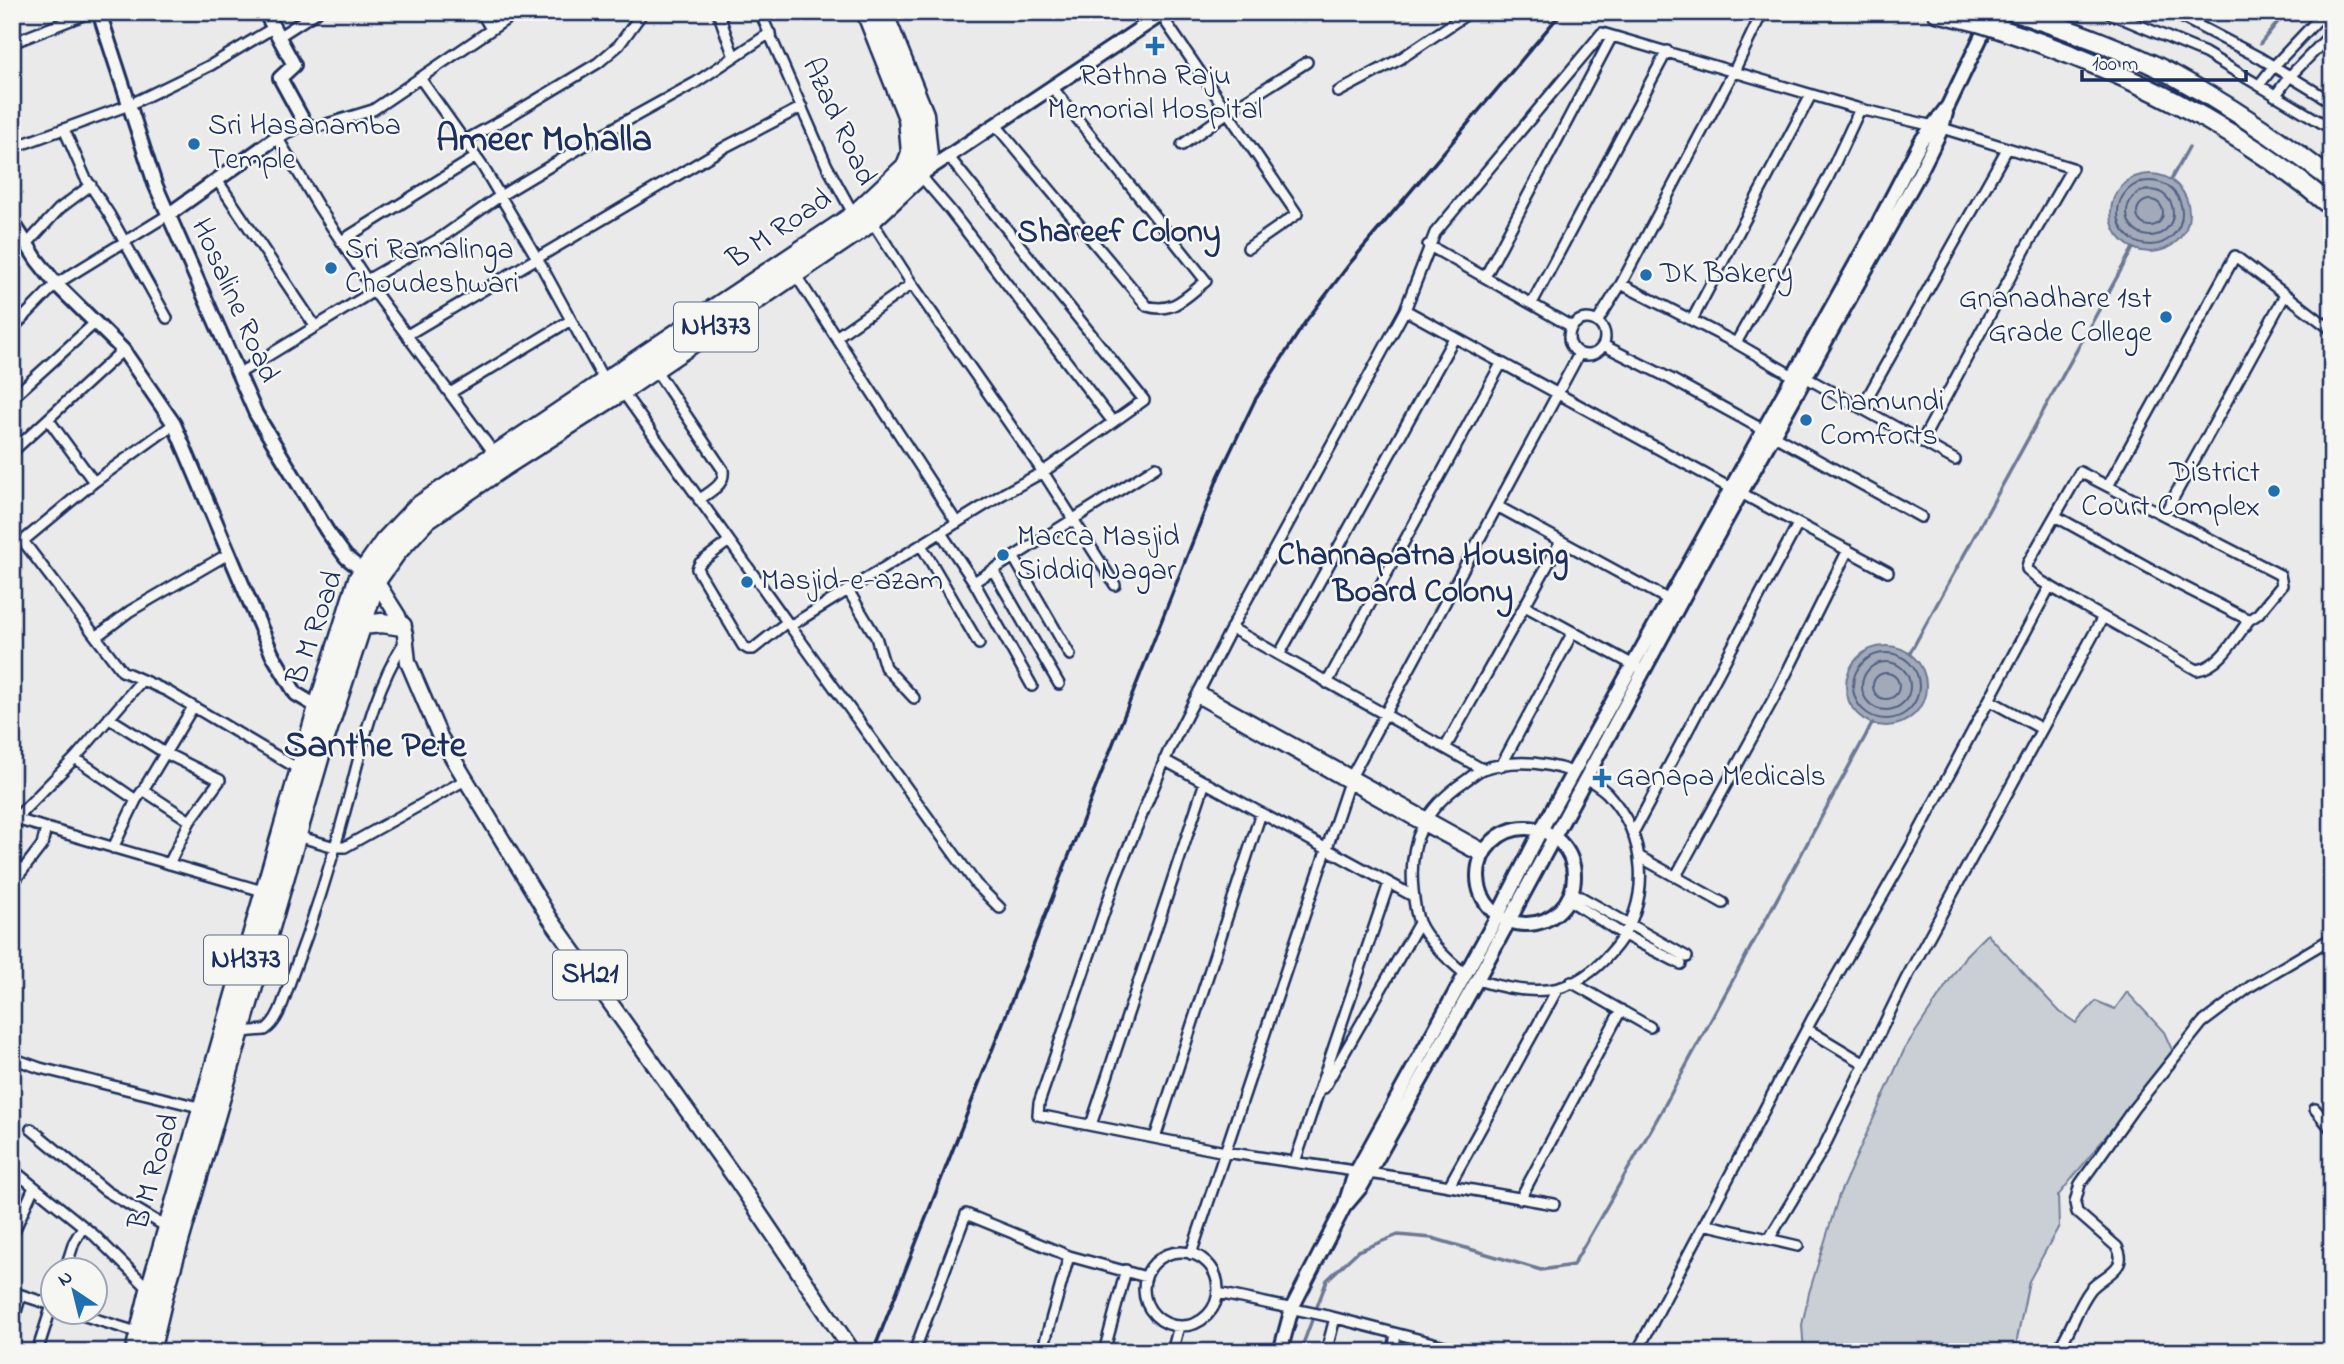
<svg xmlns="http://www.w3.org/2000/svg" width="2344" height="1364" viewBox="0 0 2344 1364" font-family="'Indie Flower',sans-serif">
	<style>
		.green { fill: #caced5; stroke: #727e9a; stroke-width: 2 }
		.water { fill: #a2aaba; stroke: #6c7995; stroke-width: 2 }
		.lines { fill: none; stroke-linecap: round; stroke-linejoin: round }
		.shore { stroke: #516083; stroke-width: 2 }
		.stream { stroke: #6c7995; stroke-width: 3.5 }
		.street-casing { stroke: #1b2f5e; stroke-width: 14 }
		.secondary-casing { stroke: #1b2f5e; stroke-width: 18 }
		.primary-casing { stroke: #1b2f5e; stroke-width: 19 }
		.highway-casing { stroke: #1b2f5e; stroke-width: 23 }
		.street { stroke: #f6f6f2; stroke-width: 9 }
		.secondary { stroke: #f6f6f2; stroke-width: 12 }
		.primary { stroke: #f6f6f2; stroke-width: 14 }
		.highway { stroke: #f6f6f2; stroke-width: 18 }
		.rail { stroke: #1b2f5e; stroke-width: 3.5 }
		.highway-bridge-casing { stroke: #1b2f5e; stroke-width: 23; stroke-linecap: butt }
		.highway-bridge { stroke: #f6f6f2; stroke-width: 18 }
		.poi-dot { fill: #1f6fb2; stroke: #f6f6f2; stroke-width: 2.5 }
		.labels { text-anchor: middle; dominant-baseline: central; stroke-width: 5; stroke-linejoin: round; paint-order: stroke }
		.shield { fill: #f6f6f2; stroke: #5d6b8a; stroke-width: 2 }
		.shield-label { font-size: 28px; font-weight: bold; fill: #1b2f5e }
		.poi-label { font-size: 30px; fill: #1b2f5e; stroke: #f6f6f2; text-anchor: start }
		.street-label { font-size: 30px; fill: #1b2f5e; stroke: #f6f6f2 }
		.neighbourhood-label { font-size: 32px; font-weight: bold; fill: #1b2f5e; stroke: #f6f6f2 }
		.district-label { font-size: 37px; font-weight: bold; fill: #1b2f5e; stroke: #f6f6f2 }
	</style>
	<rect width="100%" height="100%" fill="#e9eae9"/>
	<filter id="ink" filterUnits="userSpaceOnUse"><feTurbulence type="fractalNoise" baseFrequency=".0143" numOctaves="2"/><feDisplacementMap in="SourceGraphic" scale="14" xChannelSelector="R" yChannelSelector="G"/><feConvolveMatrix kernelMatrix="1 2 1 2 8 2 1 2 1" color-interpolation-filters="sRGB"/></filter>
	<g filter="url(#ink)">
		<path class="green" d="M1987 934 2060 1012 2076 1023 2096 1001 2115 1009 2127 992 2164 1032 2173 1052 2058 1196 2059 1226 2029 1281 2017 1339V1352H1804L1802 1325 1809 1293 1839 1195 1905 1048 1966 955Z"/>
		<path class="water" d="M2111 213a39 39 0 1 1 78 0a39 39 0 1 1-78 0Z
			M1846 686a40 40 0 1 1 80 0a40 40 0 1 1-80 0Z"/>
		<g class="lines">
			<path class="shore" d="M2118 213a32 32 0 1 1 64 0a32 32 0 1 1-64 0Z
				M2127 213a23 23 0 1 1 46 0a23 23 0 1 1-46 0Z
				M2137 213a13 13 0 1 1 26 0a13 13 0 1 1-26 0Z
				M1853 686a33 33 0 1 1 66 0a33 33 0 1 1-66 0Z
				M1862 686a24 24 0 1 1 48 0a24 24 0 1 1-48 0Z
				M1873 686a13 13 0 1 1 26 0a13 13 0 1 1-26 0Z"/>
			<path class="stream" d="M2260 44 2286 12
				M2171 179 2189 147
				M1910 653 2133 248
				M1300 1352 1327 1280 1358 1251 1398 1235 1432 1238 1541 1270 1573 1265 1661 1112 1872 724"/>
			<defs>
				<path id="street" d="M481 12 491 29
					M718 12 734 57
					M760 12 827 166 854 215
					M2107 12 2205 53 2332 129
					M2172 12 2260 58 2332 102
					M1161 15 1297 214 1248 248
					M278 37 317 12
					M12 43 91 12
					M420 78 483 167 537 258 605 382
					M2259 85 2274 66 2325 12
					M1338 92 1400 59 1470 12
					M2275 96 2290 76 2332 33
					M304 122 317 127 373 110 517 12
					M995 124 1147 306C1173 314 1187 296 1206 281L1052 87
					M64 129 85 177 109 214 167 318
					M277 137 318 206 374 291 494 453
					M464 141 508 117 598 63 619 45 643 12
					M1182 145 1228 112 1307 62
					M12 148 129 105 211 65 273 28
					M920 175 950 210 1113 422
					M217 180 315 326
					M871 220 912 284 1043 472 1115 585
					M341 241 476 157
					M27 244 59 209 91 185
					M1428 245 1572 327
					M795 274 957 523
					M1485 277 1612 36
					M367 280 442 237 500 196 619 125 695 83 770 33
					M1621 284 1736 343 1793 376
					M1532 303 1667 51
					M1405 310 1730 488
					M1569 337a18 18 0 1 1 36 0a18 18 0 1 1-36 0Z
					M1692 320 1811 95
					M1597 322 1621 284 1736 67 1759 19 1760 12
					M12 329 56 284 168 215
					M407 335 727 146 802 107
					M836 337 912 284
					M1736 343 1827 180 1860 109
					M1603 345 1671 379 1921 517
					M655 369 723 470C725 486 710 491 699 500
					M238 374 374 291
					M1805 377 1955 460
					M622 391 790 626 1003 494 1043 472 1144 400 948 156
					M450 393 571 320
					M12 398 96 322
					M1862 407 2007 149
					M48 419 94 482 23 541 122 671 167 691 300 770
					M12 452 123 350
					M94 482 174 424
					M2108 486 2235 256 2332 330
					M1741 493 1888 572
					M1497 506 1669 600
					M2164 515 2285 295
					M2055 516 2178 584 2249 620 2258 614 2282 585 2280 575 2080 472 2028 563 2027 569 2041 581 2078 603 2197 670C2220 667 2236 637 2249 620
					M941 533 974 582 1032 686
					M729 541 700 563 697 569 743 646 748 649H753L787 622
					M921 545 979 644
					M1014 558 1070 655
					M993 570 1059 684
					M974 582 1156 467
					M848 590 876 637 885 667 914 698
					M1525 606 1637 667
					M790 626 976 884 1000 908
					M1231 628 1482 769
					M96 637 130 611 228 554
					M1279 655 1454 338
					M142 680 75 758 136 800 143 790
					M1327 683 1501 364
					M1199 691 1486 850
					M1196 697 1422 825 1482 857
					M1989 700 2042 729
					M109 718 165 753 220 780 190 821
					M1445 748 1561 541
					M1164 760 1413 896
					M1501 766 1573 632
					M12 818 266 892
					M15 819 75 758
					M1633 833 1798 524
					M297 836 335 847H345L467 779
					M113 848 136 800
					M1640 857 1723 903
					M169 864 190 821 143 790 193 707
					M1676 876 1775 696 1848 550
					M12 884 42 845 46 828
					M1572 892 1687 957
					M1569 900 1624 935 1681 964
					M1465 974C1448 960 1428 942 1419 922 1415 912 1414 900 1413 890 1408 840 1425 808 1465 781 1471 777 1477 771 1483 769 1513 759 1545 762 1573 772
					M1477 980C1503 988 1536 995 1562 987 1584 980 1603 963 1617 945 1652 898 1647 836 1607 793 1601 787 1592 782 1585 777
					M1571 982 1650 1027
					M1807 1029 1865 1064
					M241 1032 265 1030C280 1020 285 995 291 979 312 924 330 868 345 811 361 753 372 692 405 641
					M12 1058 40 1068 203 1108
					M1324 1088 1419 923
					M2315 1109 2332 1130
					M1091 1125 1205 782
					M31 1129 106 1191 168 1228
					M1155 1138 1261 813
					M1295 1162 1389 883
					M12 1169 94 1235 150 1290
					M1449 1186 1558 988
					M1520 1199 1621 1010
					M1554 1204 1409 1179 1225 1152 1038 1115 1039 1103 1116 877 1169 750 1234 623 1405 310 1435 233 1602 33 1860 109 1942 128 2072 168 2028 244 1922 441
					M1704 1224 1798 1246
					M12 1236 34 1187
					M1769 1239 1823 1149 1906 979 2103 617
					M1144 1289a37 37 0 1 1 74 0a37 37 0 1 1-74 0Z
					M1191 1254 1350 779 1579 354
					M65 1270 74 1242 83 1227
					M12 1292 52 1305
					M1218 1293 1332 1317 1468 1352
					M72 1312 140 1333
					M12 1325 21 1295
					M37 1352 52 1305
					M914 1352 966 1214 1069 1256 1146 1277
					M1042 1352 1069 1256
					M1104 1352 1126 1270
					M1172 1352 1179 1326
					M1326 1352 1335 1318
					M1393 1352 1396 1334
					M1605 1352 1613 1350 1628 1352
					M1637 1352 1812 1019 1910 848 2050 586
					M2056 1352C2071 1333 2076 1308 2091 1289 2098 1281 2109 1276 2116 1268 2122 1261 2121 1255 2117 1247L2077 1212 2075 1203 2080 1184 2134 1108 2202 1023 2251 986 2332 938"/>
				<path id="secondary" d="M99 12 155 184 256 414 327 531 346 557 363 571
					M920 175 1165 12
					M168 215 277 137 304 122 280 78 294 65 265 12
					M12 221 37 260 56 284 123 350 174 424 272 654 296 694 318 707
					M1478 876a48 48 0 1 1 96 0a48 48 0 1 1-96 0Z
					M1345 1206 1361 1187 1477 980 1698 570 1919 174 1942 128 1946 113
					M1280 1352 1292 1308 1344 1207 1354 1176 1498 915 1541 830 1879 222 1921 141 1948 106 1993 12"/>
				<path id="primary" d="M370 576 376 581 398 616 405 634 408 662 440 737 549 917 738 1182 853 1352"/>
				<path id="highway" d="M1937 12 1978 22
					M2016 12C2070 30 2125 49 2175 76 2230 106 2283 142 2332 180
					M1997 28C2120 69 2232 122 2332 207
					M362 625 382 623 402 626
					M135 1352 150 1290 318 707 358 579 384 542 417 507 854 215 906 166 911 153 908 118 866 12
					M150 1352 164 1293 325 738 376 581 396 553 427 519 503 467 622 391 864 227 920 175 928 155 924 114 883 12"/>
			</defs>
			<use href="#street" class="street-casing"/>
			<use href="#secondary" class="secondary-casing"/>
			<use href="#primary" class="primary-casing"/>
			<use href="#highway" class="highway-casing"/>
			<use href="#street" class="street"/>
			<use href="#secondary" class="secondary"/>
			<use href="#primary" class="primary"/>
			<use href="#highway" class="highway"/>
			<path class="rail" d="M873 1352 1219 475 1255 400 1306 321 1351 262 1562 12"/>
			<defs>
				<path id="highway-bridge" d="M1978 22 1997 28"/>
			</defs>
			<use href="#highway-bridge" class="highway-bridge-casing"/>
			<use href="#highway-bridge" class="highway-bridge"/>
		</g>
	</g>
	<g class="poi-dot">
		<path d="M1151.5 35.5h7v7h7v7h-7v7h-7v-7h-7v-7h7z"/>
		<circle cx="194" cy="144" r="7"/>
		<circle cx="331" cy="268" r="7"/>
		<circle cx="1646" cy="275" r="7"/>
		<circle cx="2166" cy="317" r="7"/>
		<circle cx="1806" cy="420" r="7"/>
		<circle cx="2274" cy="491" r="7"/>
		<circle cx="1003" cy="555" r="7"/>
		<circle cx="747" cy="582" r="7"/>
		<path d="M1598.5 767.5h7v7h7v7h-7v7h-7v-7h-7v-7h7z"/>
	</g>
	<g class="labels">
		<g class="shield">
			<rect x="674" y="302.5" width="84" height="49" rx="5"/>
			<rect x="204" y="935.5" width="84" height="49" rx="5"/>
			<rect x="553" y="950.5" width="74" height="49" rx="5"/>
		</g>
		<g class="shield-label">
			<text x="716" y="327">NH373</text>
			<text x="246" y="960">NH373</text>
			<text x="590" y="975">SH21</text>
		</g>
		<g class="poi-label">
			<text x="1155" y="77" text-anchor="middle">Rathna Raju<tspan x="1155" dy="34">Memorial Hospital</tspan></text>
			<text x="208" y="127">Sri Hasanamba<tspan x="208" dy="34">Temple</tspan></text>
			<text x="345" y="251">Sri Ramalinga<tspan x="345" dy="34">Choudeshwari</tspan></text>
			<text x="1660" y="275">DK Bakery</text>
			<text x="2152" y="300" text-anchor="end">Gnanadhare 1st<tspan x="2152" dy="34">Grade College</tspan></text>
			<text x="1820" y="403">Chamundi<tspan x="1820" dy="34">Comforts</tspan></text>
			<text x="2260" y="474" text-anchor="end">District<tspan x="2260" dy="34">Court Complex</tspan></text>
			<text x="1017" y="538">Macca Masjid<tspan x="1017" dy="34">Siddiq Nagar</tspan></text>
			<text x="761" y="582">Masjid-e-azam</text>
			<text x="1616" y="778">Ganapa Medicals</text>
		</g>
		<g class="street-label">
			<text transform="translate(838 122) rotate(65)">Azad Road</text>
			<text transform="translate(780 230) rotate(-34)">B M Road</text>
			<text transform="translate(234 301) rotate(66)">Hosaline Road</text>
			<text transform="translate(316 628) rotate(-71)">B M Road</text>
			<text transform="translate(155 1172) rotate(-74)">B M Road</text>
		</g>
		<g class="neighbourhood-label">
			<text x="1119" y="233">Shareef Colony</text>
			<text x="1423" y="556">Channapatna Housing<tspan x="1423" dy="37">Board Colony</tspan></text>
		</g>
		<g class="district-label">
			<text x="544" y="141">Ameer Mohalla</text>
			<text x="375" y="747">Santhe Pete</text>
		</g>
	</g>
	<rect width="2344" height="1364" fill="none" stroke="#f6f6f2" stroke-width="42"/>
	<rect x="21" y="21" width="2302" height="1322" fill="none" stroke="#1b2f5e" stroke-width="2.5" filter="url(#ink)"/>
	<g transform="translate(74 1291) rotate(325)"><circle r="33" fill="#f6f6f2" stroke="#9ea6b7" stroke-width="2"/>
	<path d="M0-5L12 26L0 18L-12 26Z" fill="#1f6fb2"/>
	<text y="-10" font-size="19" font-weight="bold" text-anchor="middle" fill="#1b2f5e">N</text>
	</g>
	<path d="M2082 70v10h164v-10" fill="none" stroke="#1b2f5e" stroke-width="3.5"/>
	<text x="2092" y="70" font-size="21" fill="#1b2f5e" stroke="#f6f6f2" stroke-width="5" paint-order="stroke">100 m</text>
</svg>
